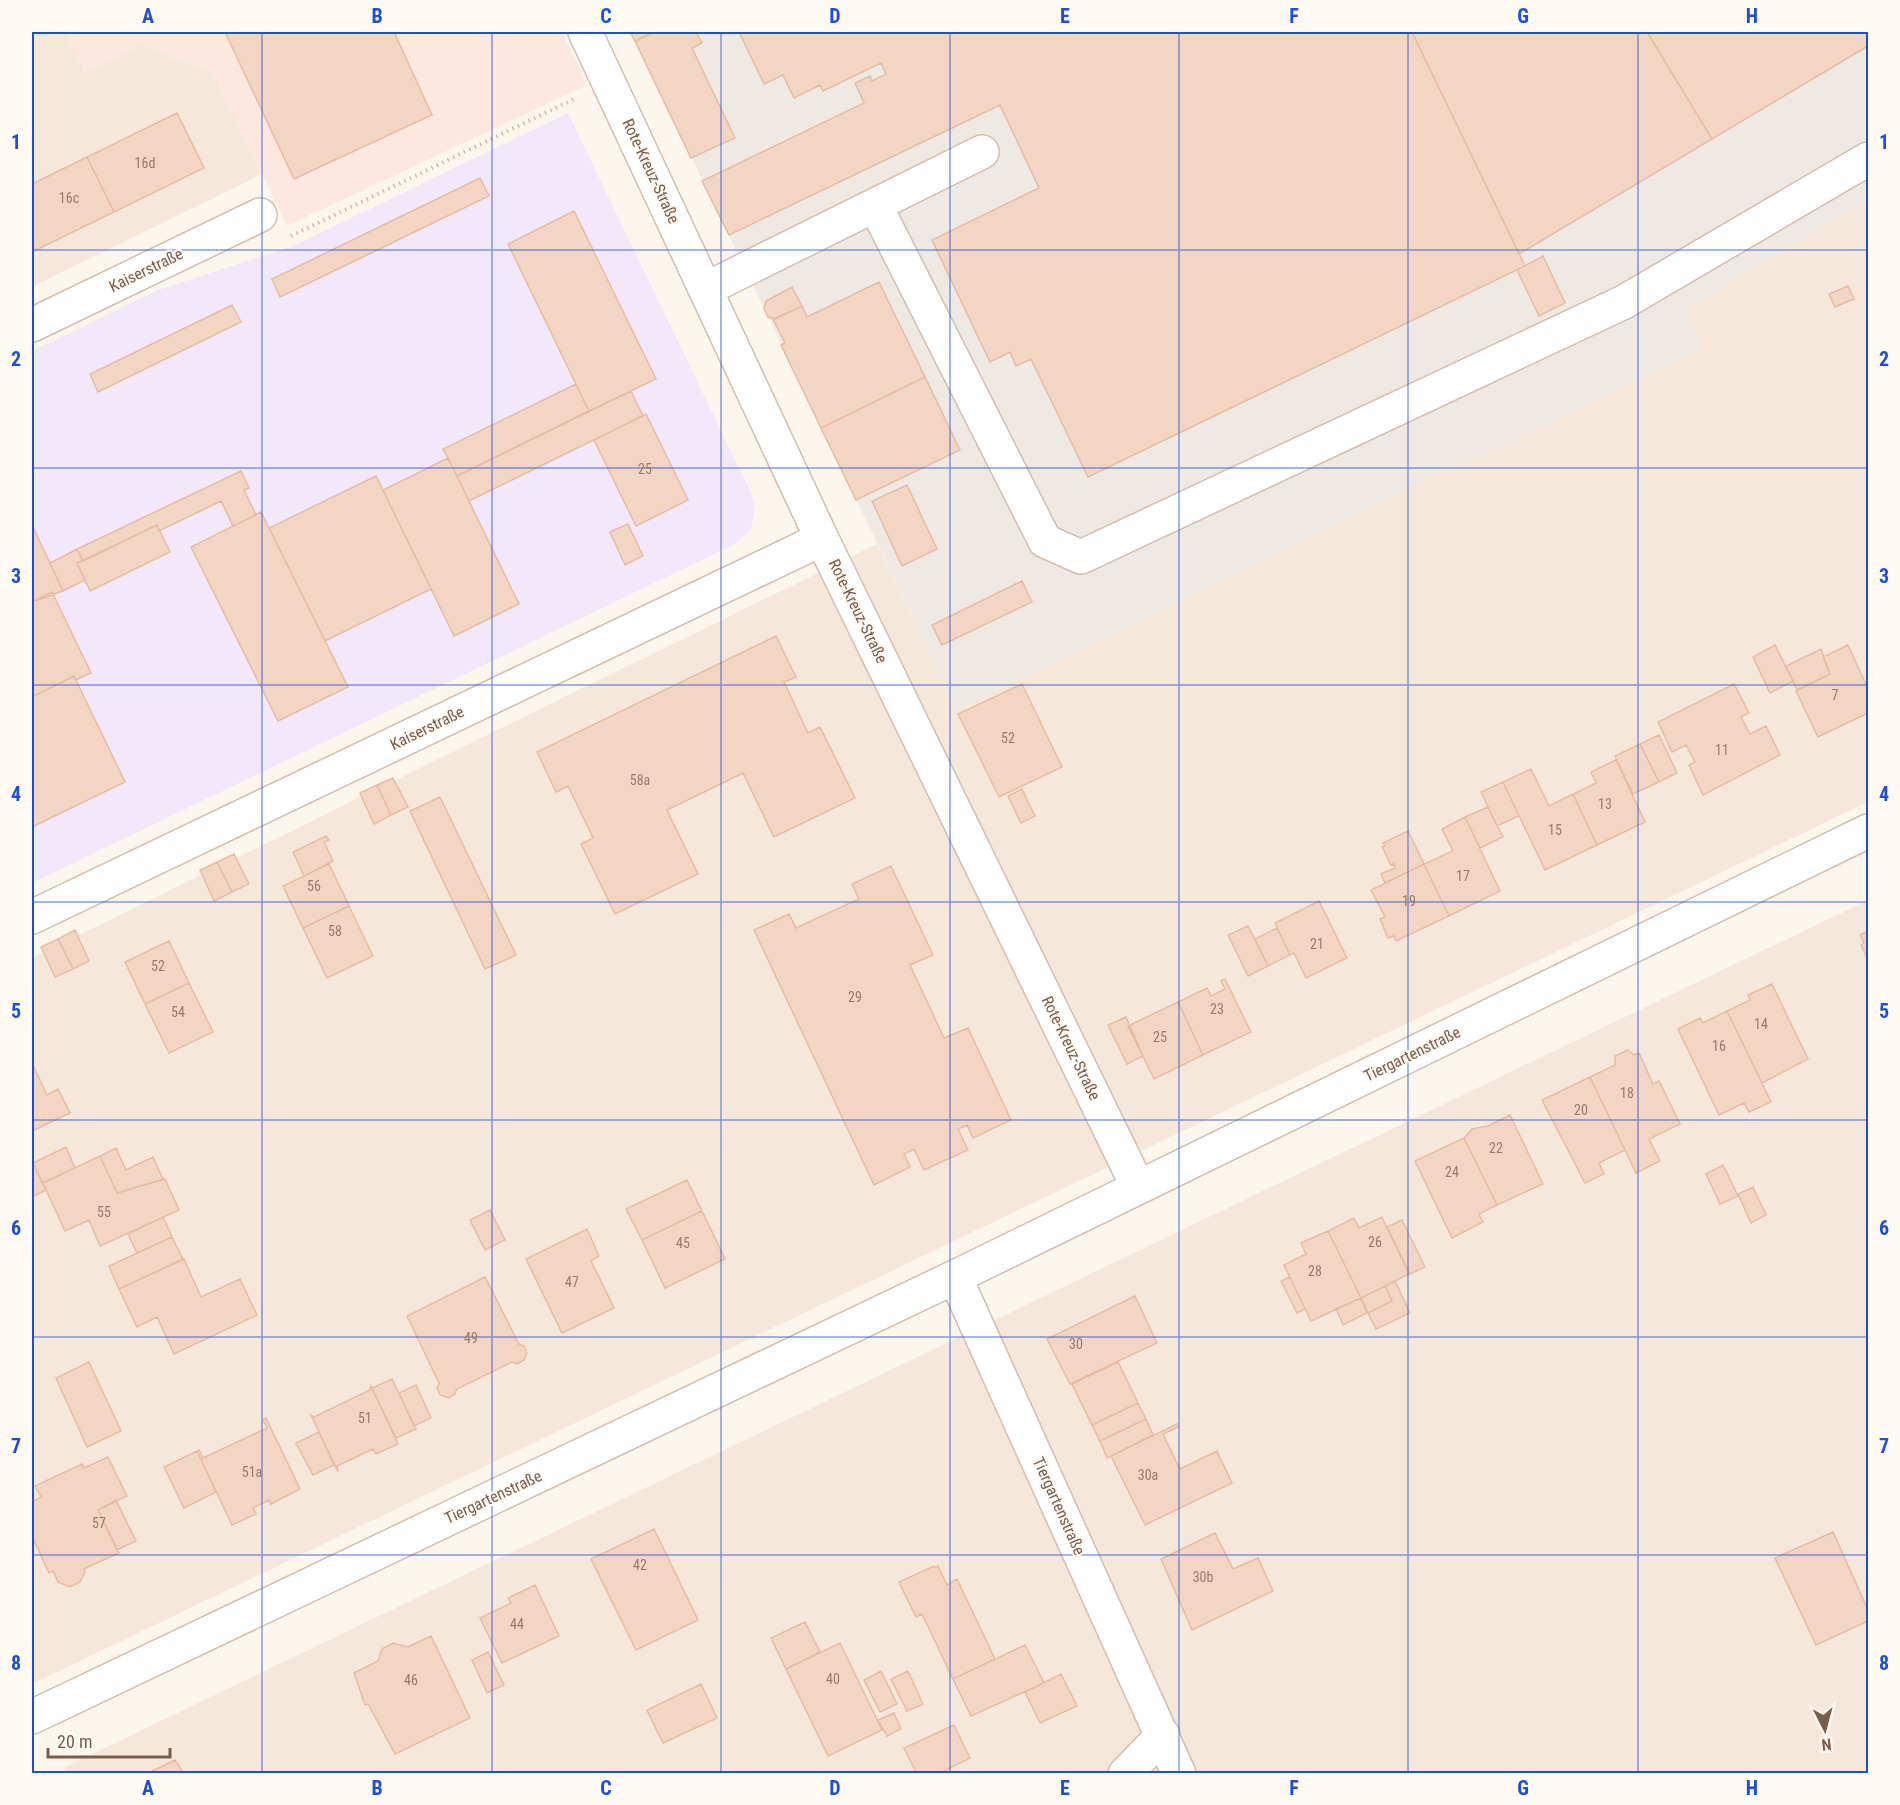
<svg xmlns="http://www.w3.org/2000/svg" width="1900" height="1805" viewBox="0 0 1900 1805" font-family="'Roboto Condensed',sans-serif">
	<style>
		.residential { fill: #f5e8da }
		.commercial { fill: #fde8e0 }
		.industrial { fill: #efe9e4 }
		.education { fill: #f3e8fa }
		.building { fill: #f3d5c3; stroke: #e6bba3; stroke-width: 1.5 }
		.lines { fill: none; stroke-linecap: round; stroke-linejoin: round }
		.minor-casing { stroke: #d1beb0; stroke-width: 36 }
		.path { stroke: #d9b8a5; stroke-width: 4; stroke-dasharray: 1.5 4.5; stroke-linecap: butt }
		.minor { stroke: #fff; stroke-width: 33 }
		.grid { fill: none; stroke: #1d4ed8; stroke-width: 1.5; stroke-opacity: 0.55 }
		.labels { text-anchor: middle; dominant-baseline: central; stroke-width: 4.5; stroke-linejoin: round; paint-order: stroke }
		.number-label { font-size: 14px; fill: #987a6a }
		.street-label { font-size: 16px; fill: #7a5c4d; stroke: #fffaf3 }
		.neatline { fill: none; stroke: #1d4ed8; stroke-width: 2 }
		.grid-label { font-size: 20px; text-anchor: middle; font-weight: bold; fill: #1d4ed8 }
	</style>
	<rect width="100%" height="100%" fill="#fdf6ec"/>
	<path class="residential" d="M32 32H64L85 72 141 45 213 72 262 174 32 287Z
		M1868 200V802L32 1684V958L877 544 957 709 1702 347 1686 309Z
		M1868 900V1773L63 1774 67 1766Z"/>
	<path class="commercial" d="M64 32H562L587 85 287 226 213 72 141 45 85 72Z"/>
	<path class="industrial" d="M631 32H1868V200L1686 309 1702 348 957 709Z"/>
	<path class="education" d="M568 113 752 495 755 508 751 529 735 544 32 883V351L155 291 295 245Z"/>
	<path class="building" d="M225 32H394L432 115 294 179Z
		M630 32H654L635 41Z
		M654 32H696L702 43 692 48 735 138 691 158 635 41Z
		M739 32H1412L1525 266 1088 477 1031 359 1016 366 1010 352 990 362 932 240 1039 188 1000 105 729 235 702 181 864 103 855 83 870 76 872 81 886 74 881 63 823 91 820 85 794 98 783 75 764 84Z
		M1412 32H1647L1712 139 1519 254Z
		M1647 32H1868V46L1712 139Z
		M177 113 204 168 114 212 87 157Z
		M87 157 114 212 32 252V184Z
		M480 178 489 196 280 297 272 279Z
		M574 211 656 379 589 411 508 244Z
		M1543 256 1565 303 1539 316 1517 270Z
		M879 282 925 377 821 428 781 345 785 343 773 319 802 306 807 317Z
		M1848 286 1854 299 1835 307 1829 294Z
		M792 287 802 306 775 319 768 317 764 309 766 301Z
		M232 305 241 322 98 392 90 374Z
		M925 377 960 450 856 500 821 428Z
		M576 384 589 411 457 476 443 449Z
		M631 391 643 416 469 501 457 476Z
		M646 414 688 500 636 526 594 440Z
		M448 458 519 604 454 636 383 490Z
		M241 471 249 488 244 490 256 515 233 526 221 501 159 531 157 525 83 561 77 549Z
		M376 476 431 589 325 641 269 528Z
		M907 485 937 549 902 566 872 501Z
		M261 512 348 687 278 721 191 547Z
		M628 524 643 556 625 565 610 532Z
		M32 525 63 591 32 602Z
		M157 525 170 552 90 591 77 563Z
		M77 549 83 561 77 563 85 580 63 591 50 563Z
		M1022 581 1032 602 942 645 932 625Z
		M52 592 91 673 76 680 74 676 32 697V602Z
		M776 636 796 677 784 682 808 733 820 727 855 798 774 837 743 773 667 810 698 874 615 914 581 844 593 838 568 786 556 792 537 752Z
		M1775 645 1793 681 1770 693 1753 657Z
		M1848 645 1868 689V713L1818 737 1796 691 1830 674 1823 657Z
		M1821 649 1830 674 1797 690 1786 666Z
		M74 676 125 782 32 827V697Z
		M1022 684 1062 767 999 797 958 714Z
		M1734 684 1749 713 1741 717 1750 734 1766 726 1780 755 1703 795 1689 765 1695 762 1686 745 1672 752 1658 722Z
		M1659 735 1677 773 1659 782 1640 744Z
		M1640 744 1659 782 1633 794 1615 756Z
		M1616 760 1645 822 1597 845 1573 794 1596 783 1591 772Z
		M1531 769 1549 806 1573 794 1597 845 1545 870 1503 782Z
		M393 778 408 807 391 815 377 785Z
		M1503 782 1519 816 1497 826 1481 792Z
		M377 785 391 815 374 824 360 793Z
		M1022 789 1035 816 1021 823 1008 796Z
		M440 797 516 955 485 969 410 811Z
		M1488 807 1503 837 1480 848 1465 817Z
		M1465 817 1500 891 1449 916 1424 864 1453 851 1442 829Z
		M1408 831 1424 864 1385 883 1381 874 1395 868 1394 864 1391 865 1382 847 1385 846 1383 843Z
		M326 836 329 840 324 842 333 861 304 876 293 852Z
		M234 854 249 884 232 892 217 862Z
		M217 862 232 892 214 901 200 870Z
		M329 864 349 906 303 928 283 886Z
		M1424 864 1449 916 1396 941 1394 936 1388 938 1380 919 1385 917 1371 890Z
		M891 866 933 955 910 965 944 1038 968 1028 1011 1120 973 1138 967 1125 958 1129 968 1150 924 1170 914 1149 904 1154 910 1167 874 1185 754 930 789 914 796 928 859 899 852 884Z
		M1319 901 1347 958 1306 978 1294 953 1290 955 1275 923Z
		M349 906 373 956 327 978 303 928Z
		M1248 926 1268 966 1248 976 1228 935Z
		M1277 928 1290 955 1268 966 1255 939Z
		M75 930 89 961 73 969 58 939Z
		M1868 931V960L1861 945 1864 943 1860 935Z
		M58 939 73 969 55 977 41 947Z
		M169 941 189 983 145 1004 125 962Z
		M1225 979 1251 1032 1203 1055 1178 1002 1207 988 1211 996 1225 989 1221 981Z
		M189 983 213 1032 169 1053 145 1004Z
		M1772 984 1808 1059 1762 1083 1727 1011 1750 1000 1748 995Z
		M1178 1002 1203 1055 1154 1079 1128 1026Z
		M1727 1011 1771 1102 1749 1112 1744 1103 1719 1115 1678 1029 1700 1018 1703 1023Z
		M1126 1017 1143 1056 1127 1064 1108 1025Z
		M1628 1050 1634 1055 1639 1053 1653 1084 1659 1081 1680 1124 1649 1139 1660 1161 1636 1173 1590 1077 1615 1065V1056Z
		M32 1063 47 1095 58 1089 70 1113 32 1131Z
		M1590 1077 1625 1150 1599 1163 1604 1174 1585 1183 1542 1100Z
		M1510 1115 1543 1184 1497 1205 1464 1138 1472 1129 1488 1126Z
		M1464 1138 1497 1205 1479 1214 1483 1222 1452 1238 1415 1161Z
		M66 1147 75 1168 42 1183 33 1163Z
		M116 1148 126 1170 153 1157 163 1179 117 1193 100 1156Z
		M100 1156 117 1193 165 1179 179 1210 100 1246 89 1220 65 1231 43 1183Z
		M32 1161 46 1190 32 1197Z
		M1723 1165 1738 1196 1720 1204 1706 1174Z
		M687 1180 702 1211 642 1240 626 1209Z
		M1753 1187 1766 1215 1751 1223 1738 1194Z
		M490 1210 505 1240 485 1250 470 1220Z
		M702 1211 725 1259 665 1288 642 1240Z
		M163 1217 172 1237 137 1253 128 1234Z
		M1382 1217 1409 1274 1361 1298 1328 1231 1354 1218 1359 1228Z
		M1402 1220 1425 1267 1410 1274 1387 1227Z
		M587 1229 599 1256 591 1261 614 1308 562 1333 526 1259Z
		M1328 1231 1361 1298 1311 1321 1284 1265 1306 1254 1301 1243Z
		M172 1237 183 1259 119 1289 109 1266Z
		M184 1259 201 1297 240 1279 257 1315 174 1354 157 1317 137 1327 119 1289Z
		M485 1277 519 1344 524 1346 527 1353 524 1360 517 1364 512 1362 457 1389 455 1394 448 1398 440 1395 437 1388 439 1383 407 1316Z
		M1290 1277 1305 1309 1297 1313 1281 1281Z
		M1395 1281 1410 1313 1376 1329 1368 1313 1392 1301 1385 1286Z
		M1385 1286 1392 1301 1368 1313 1361 1298Z
		M1135 1296 1157 1343 1070 1384 1047 1339Z
		M1361 1298 1367 1313 1343 1325 1336 1309Z
		M89 1362 121 1431 87 1447 56 1378Z
		M1118 1362 1138 1403 1092 1425 1072 1384Z
		M392 1379 416 1429 396 1438 372 1388Z
		M416 1385 431 1418 414 1426 399 1393Z
		M371 1386 398 1444 376 1454 373 1449 337 1466 338 1472 311 1415 314 1417 370 1390Z
		M1138 1403 1146 1419 1100 1441 1092 1425Z
		M266 1418 300 1489 271 1504 269 1500 253 1508 256 1514 232 1525 197 1451 199 1450 203 1458 267 1428 263 1420Z
		M1146 1419 1153 1435 1107 1458 1100 1441Z
		M1177 1424 1178 1427 1163 1434 1180 1469 1217 1451 1232 1483 1145 1525 1111 1456Z
		M319 1432 334 1465 313 1475 296 1443Z
		M197 1451 216 1492 184 1508 164 1467Z
		M108 1457 127 1496 98 1510 119 1553 84 1569 85 1572 80 1582 70 1587 58 1582 53 1571 49 1573 32 1536V1502L41 1497 35 1486 82 1464 84 1468Z
		M116 1500 136 1541 117 1550 98 1510Z
		M654 1529 698 1620 636 1650 591 1559Z
		M1833 1532 1868 1610V1621L1816 1645 1775 1558Z
		M1215 1533 1233 1569 1258 1558 1273 1591 1192 1630 1161 1559Z
		M934 1566 935 1568 938 1566 947 1585 957 1579 995 1659 953 1679 922 1614 916 1617 899 1582Z
		M535 1585 559 1636 502 1663 480 1618 511 1603 508 1598Z
		M805 1622 820 1652 786 1669 771 1638Z
		M431 1636 470 1718 395 1754 368 1704 365 1705 354 1673 378 1661 382 1649 393 1643 408 1647Z
		M840 1643 882 1730 828 1756 786 1669Z
		M1025 1645 1044 1683 971 1716 953 1679Z
		M488 1652 504 1685 487 1693 472 1660Z
		M881 1671 897 1704 880 1712 864 1680Z
		M908 1671 923 1704 907 1711 891 1679Z
		M1061 1674 1077 1706 1040 1723 1025 1692Z
		M701 1684 717 1718 663 1743 647 1710Z
		M894 1713 901 1729 887 1736 878 1720Z
		M954 1725 970 1758 938 1774H917L904 1748Z
		M175 1760 184 1774H146Z"/>
	<g class="lines">
		<defs>
			<path id="minor" d="M585 32 822 539 1138 1187
				M875 205 1045 541 1081 557 1624 302 1868 159
				M706 289 982 152
				M32 325 260 215
				M32 917 822 539
				M955 1277 1179 1774
				M32 1717 955 1277 1868 831
				M1125 1774 1163 1735"/>
		</defs>
		<use href="#minor" class="minor-casing"/>
		<path class="path" d="M291 236 576 98"/>
		<use href="#minor" class="minor"/>
	</g>
	<path class="grid" d="M262 32V1774M492 32V1774M721 32V1774M950 32V1774M1179 32V1774M1408 32V1774M1638 32V1774M32 250H1868M32 468H1868M32 685H1868M32 902H1868M32 1120H1868M32 1337H1868M32 1555H1868"/>
	<g class="labels">
		<g class="number-label">
			<text x="145" y="163">16d</text>
			<text x="69" y="198">16c</text>
			<text x="645" y="469">25</text>
			<text x="1835" y="695">7</text>
			<text x="1008" y="738">52</text>
			<text x="1722" y="750">11</text>
			<text x="640" y="780">58a</text>
			<text x="1605" y="804">13</text>
			<text x="1555" y="830">15</text>
			<text x="1463" y="876">17</text>
			<text x="314" y="886">56</text>
			<text x="1409" y="901">19</text>
			<text x="335" y="931">58</text>
			<text x="1317" y="944">21</text>
			<text x="158" y="966">52</text>
			<text x="855" y="997">29</text>
			<text x="1217" y="1009">23</text>
			<text x="178" y="1012">54</text>
			<text x="1761" y="1024">14</text>
			<text x="1160" y="1037">25</text>
			<text x="1719" y="1046">16</text>
			<text x="1627" y="1093">18</text>
			<text x="1581" y="1110">20</text>
			<text x="1496" y="1148">22</text>
			<text x="1452" y="1172">24</text>
			<text x="104" y="1212">55</text>
			<text x="1375" y="1242">26</text>
			<text x="683" y="1243">45</text>
			<text x="1315" y="1271">28</text>
			<text x="572" y="1282">47</text>
			<text x="471" y="1338">49</text>
			<text x="1076" y="1344">30</text>
			<text x="365" y="1418">51</text>
			<text x="252" y="1472">51a</text>
			<text x="1148" y="1475">30a</text>
			<text x="99" y="1523">57</text>
			<text x="640" y="1565">42</text>
			<text x="1203" y="1577">30b</text>
			<text x="517" y="1624">44</text>
			<text x="833" y="1679">40</text>
			<text x="411" y="1680">46</text>
		</g>
		<g class="street-label">
			<text transform="translate(651 171) rotate(65)">Rote-Kreuz-Straße</text>
			<text transform="translate(146 270) rotate(-26)">Kaiserstraße</text>
			<text transform="translate(858 611) rotate(64)">Rote-Kreuz-Straße</text>
			<text transform="translate(427 728) rotate(-26)">Kaiserstraße</text>
			<text transform="translate(1071 1048) rotate(64)">Rote-Kreuz-Straße</text>
			<text transform="translate(1412 1054) rotate(-26)">Tiergartenstraße</text>
			<text transform="translate(493 1497) rotate(-25)">Tiergartenstraße</text>
			<text transform="translate(1059 1506) rotate(66)">Tiergartenstraße</text>
		</g>
	</g>
	<rect width="1900" height="1805" fill="none" stroke="#fffaf3" stroke-width="66"/>
	<g transform="translate(1825 1730) rotate(174)" stroke="#fffaf3" stroke-width="4.5" paint-order="stroke">
	<path d="M0-4.5L10 22L0 15L-10 22Z" fill="#7a5c4d"/>
	<text y="-9" font-size="16" font-weight="bold" text-anchor="middle" fill="#7a5c4d">N</text>
	</g>
	<path d="M48 1748v9h122v-9" fill="none" stroke="#7a5c4d" stroke-width="3"/>
	<text x="57" y="1748" font-size="18" fill="#7a5c4d" stroke="#fffaf3" stroke-width="4.5" paint-order="stroke">20 m</text>
	<rect x="33" y="33" width="1834" height="1739" class="neatline"/>
	<g class="grid-label">
		<text x="148" y="23">A</text>
		<text x="377" y="23">B</text>
		<text x="606" y="23">C</text>
		<text x="835" y="23">D</text>
		<text x="1065" y="23">E</text>
		<text x="1294" y="23">F</text>
		<text x="1523" y="23">G</text>
		<text x="1752" y="23">H</text>
		<text x="16" y="149">1</text>
		<text x="1884" y="149">1</text>
		<text x="16" y="366">2</text>
		<text x="1884" y="366">2</text>
		<text x="16" y="583">3</text>
		<text x="1884" y="583">3</text>
		<text x="16" y="801">4</text>
		<text x="1884" y="801">4</text>
		<text x="16" y="1018">5</text>
		<text x="1884" y="1018">5</text>
		<text x="16" y="1235">6</text>
		<text x="1884" y="1235">6</text>
		<text x="16" y="1453">7</text>
		<text x="1884" y="1453">7</text>
		<text x="16" y="1670">8</text>
		<text x="1884" y="1670">8</text>
		<text x="148" y="1795">A</text>
		<text x="377" y="1795">B</text>
		<text x="606" y="1795">C</text>
		<text x="835" y="1795">D</text>
		<text x="1065" y="1795">E</text>
		<text x="1294" y="1795">F</text>
		<text x="1523" y="1795">G</text>
		<text x="1752" y="1795">H</text>
	</g>
</svg>
